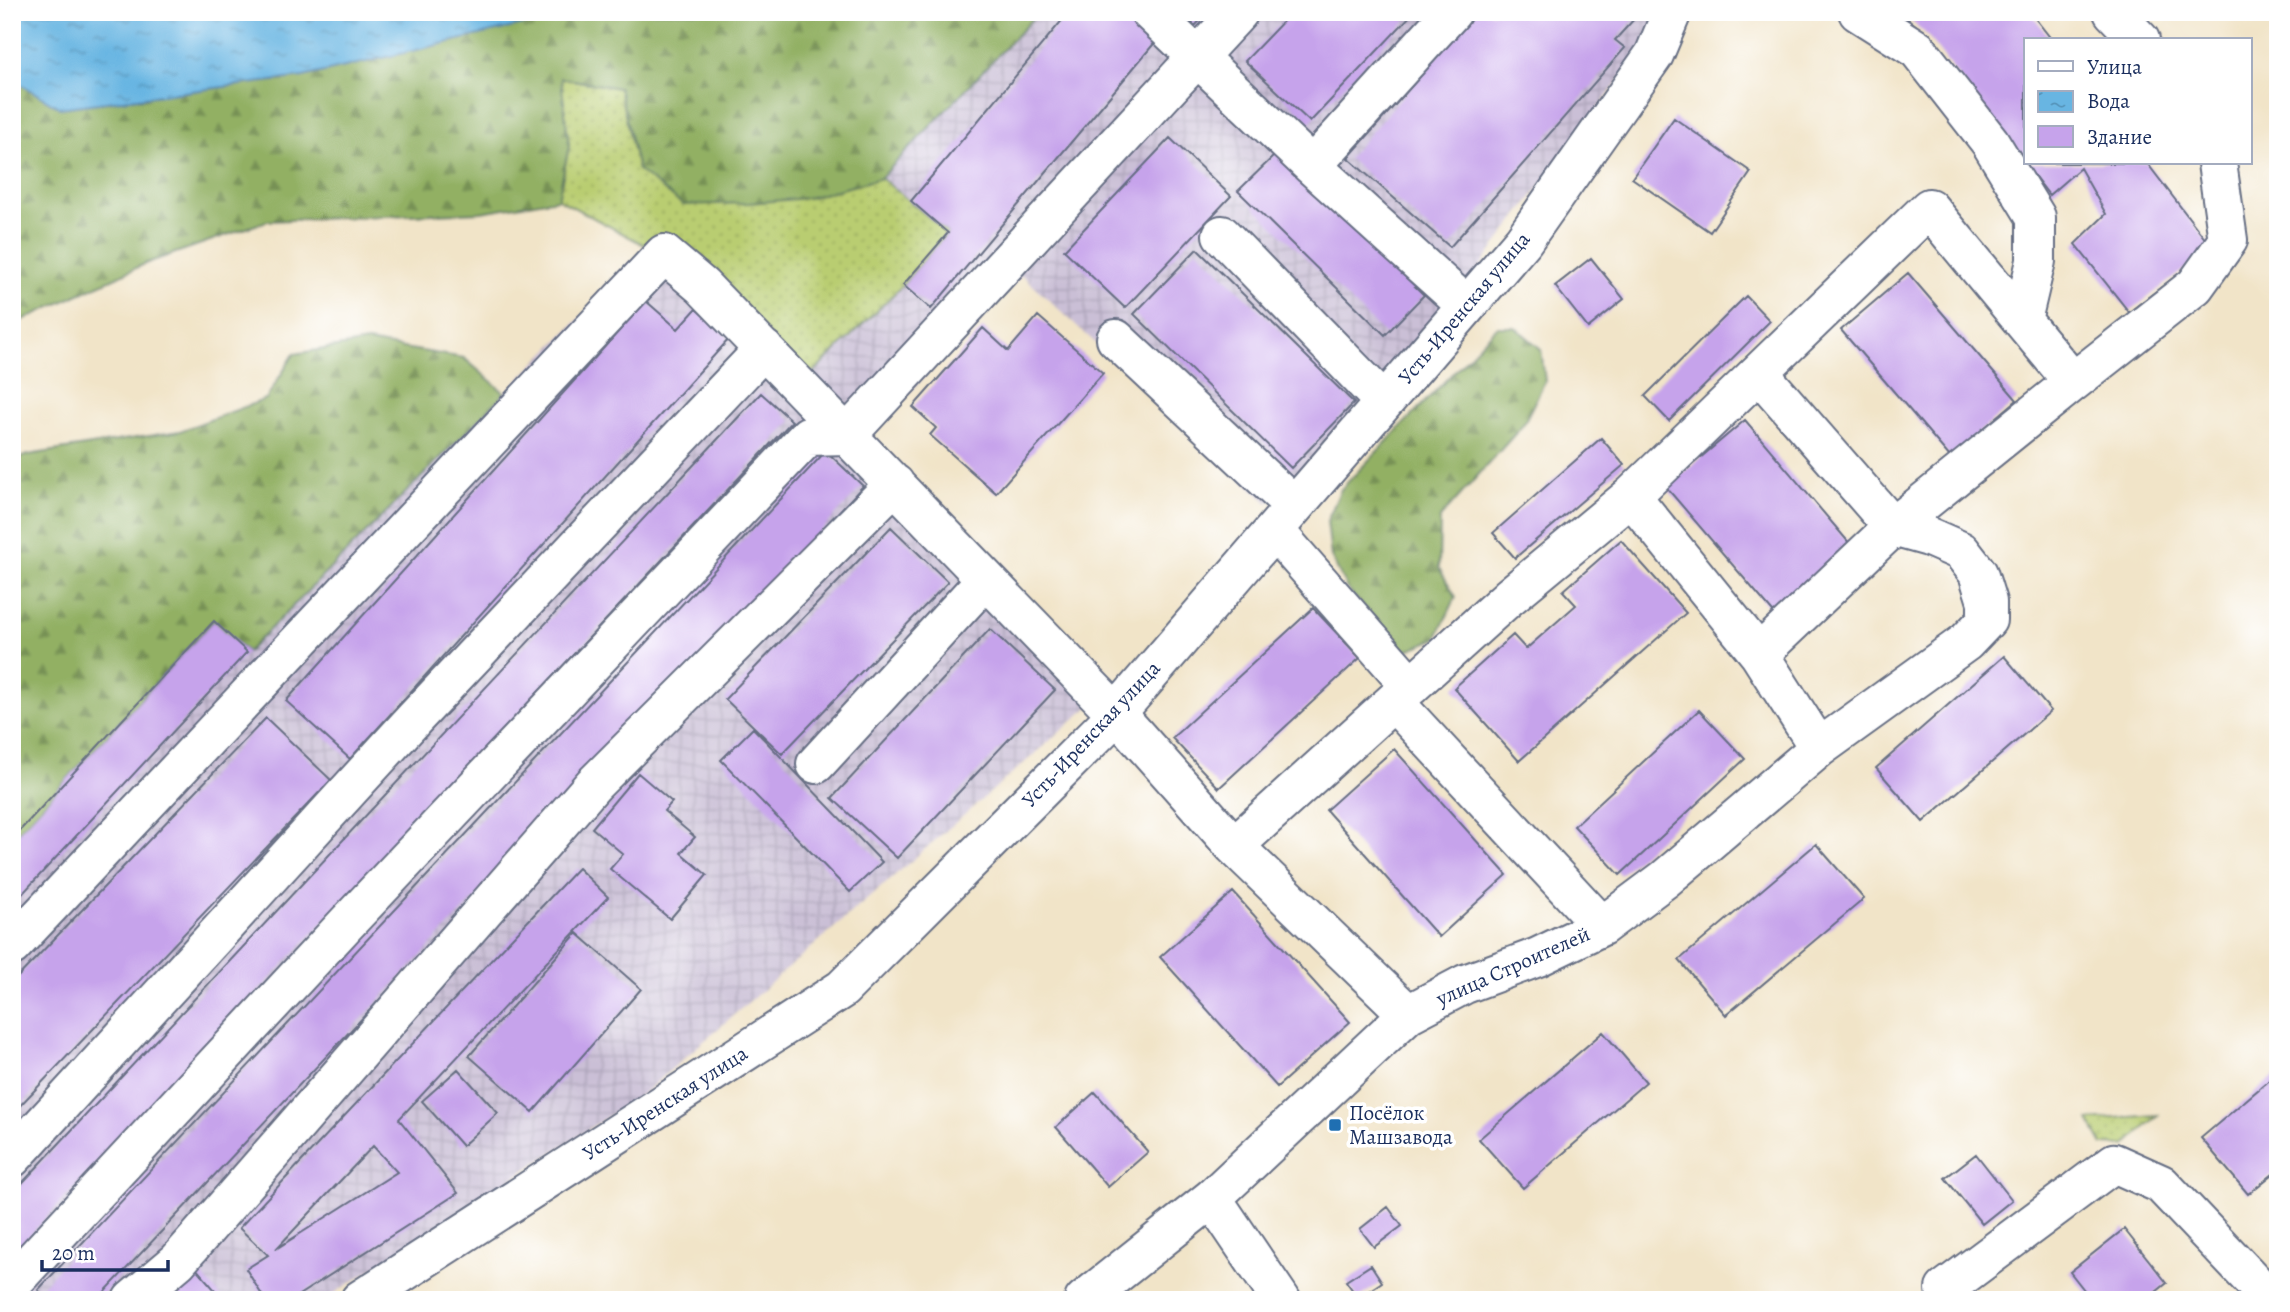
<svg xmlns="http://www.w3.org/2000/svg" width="2290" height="1312" viewBox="0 0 2290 1312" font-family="Alegreya,serif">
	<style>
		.industrial { fill: url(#industrial-grid) }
		.grass { fill: url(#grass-dots); stroke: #6a7e68; stroke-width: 2 }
		.forest { fill: url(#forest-firs); stroke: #567060; stroke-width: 2 }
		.water { fill: url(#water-ripples); stroke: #4272a0; stroke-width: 2 }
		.building { fill: #c6a3eb; fill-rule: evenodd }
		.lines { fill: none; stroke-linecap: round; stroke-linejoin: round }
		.minor-casing { stroke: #666e83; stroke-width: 42 }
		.minor { stroke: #fff; stroke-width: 38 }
		.poi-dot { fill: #1f6fb2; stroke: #fff; stroke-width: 2.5 }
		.labels { text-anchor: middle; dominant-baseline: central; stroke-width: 7; stroke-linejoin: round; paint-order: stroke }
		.street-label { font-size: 21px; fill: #1b2f5e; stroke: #fff }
		.poi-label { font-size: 21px; fill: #1b2f5e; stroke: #fff; text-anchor: start }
	</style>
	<defs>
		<pattern id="industrial-grid" width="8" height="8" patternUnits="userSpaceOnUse" patternTransform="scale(1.75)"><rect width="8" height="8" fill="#cabfd6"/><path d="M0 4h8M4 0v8" fill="none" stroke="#ada4ba"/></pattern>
		<pattern id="grass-dots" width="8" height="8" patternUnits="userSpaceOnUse" patternTransform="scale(1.75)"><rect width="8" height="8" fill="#b9cd71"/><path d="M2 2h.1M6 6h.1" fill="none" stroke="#9eb064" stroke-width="1.8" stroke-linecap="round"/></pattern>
		<pattern id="forest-firs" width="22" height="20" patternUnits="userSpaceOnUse" patternTransform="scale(1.75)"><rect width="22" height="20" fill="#92b063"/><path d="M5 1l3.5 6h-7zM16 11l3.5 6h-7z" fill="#769055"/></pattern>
		<pattern id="water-ripples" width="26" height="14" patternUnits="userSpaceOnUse" patternTransform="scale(1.75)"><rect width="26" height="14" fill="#68b5e2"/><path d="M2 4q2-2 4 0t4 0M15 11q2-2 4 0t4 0" fill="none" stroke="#5594ba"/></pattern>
	</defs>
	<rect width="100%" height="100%" fill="#fff"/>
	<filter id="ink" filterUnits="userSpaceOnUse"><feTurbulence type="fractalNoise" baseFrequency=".0143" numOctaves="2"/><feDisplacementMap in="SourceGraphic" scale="14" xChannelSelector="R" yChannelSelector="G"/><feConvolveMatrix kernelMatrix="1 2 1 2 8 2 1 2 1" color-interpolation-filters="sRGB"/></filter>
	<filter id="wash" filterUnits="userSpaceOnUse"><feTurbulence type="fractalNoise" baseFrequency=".00686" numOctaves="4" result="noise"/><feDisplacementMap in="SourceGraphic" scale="28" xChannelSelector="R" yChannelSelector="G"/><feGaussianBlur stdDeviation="1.57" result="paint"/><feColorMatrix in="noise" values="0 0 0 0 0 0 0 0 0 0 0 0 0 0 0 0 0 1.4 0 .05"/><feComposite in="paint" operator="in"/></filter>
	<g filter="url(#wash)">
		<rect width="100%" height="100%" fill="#f1e4c8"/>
		<path class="industrial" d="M1039 12H1659L1638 55 1473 276 1291 483 1268 503 1022 275 871 433 809 377 903 285 911 201 881 178Z
			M650 248 1091 705 644 1093 324 1300H12V839L214 621 247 651Z"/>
		<path class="grass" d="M560 78 619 88 638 170 808 198 881 178 948 233 903 285 809 377 665 234 650 248 558 199 569 146Z
			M2158 1115 2125 1146 2103 1145 2089 1120Z"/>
		<path class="forest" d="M576 12H1039L881 178 808 198 749 203 683 205 638 170 619 88 561 78 569 146 558 199 481 212 267 221 147 263 12 325V79L60 108Z
			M1497 327H1515L1541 349 1545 381 1523 425 1440 518 1439 568 1456 597 1436 639 1405 651 1347 589 1331 557 1327 521 1341 489Z
			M367 342 464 358 505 393 247 652 213 621 12 839V461L28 455 180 431 266 399 294 354Z"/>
		<path class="water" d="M12 12H576L303 77 60 108 12 79Z"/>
		<g id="blocks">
			<path class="building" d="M1069 12H1124L1157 40 931 309 903 285 948 233 911 201Z
				M1181 12H1208L1195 26Z
				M1292 12H1414L1310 122 1245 61Z
				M1477 12H1631L1636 17 1615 40 1625 48 1450 247 1348 158Z
				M1900 12H2030L2052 40H2026V163H2147L2212 248 2129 312 2075 244 2106 214 2080 168 2049 195 1925 33Z
				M1674 118 1751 172 1710 232 1632 178Z
				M1170 138 1231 196 1125 308 1064 250Z
				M1277 153 1424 295 1385 335 1238 191Z
				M1197 249 1354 403 1291 468 1134 314Z
				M1591 258 1624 299 1588 328 1555 286Z
				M1908 273 2017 400 1950 457 1841 330Z
				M1746 296 1770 321 1669 421 1645 396Z
				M646 301 678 329 696 309 729 339 350 759 286 701Z
				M1038 316 1103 373 996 493 930 435 936 428 913 407 983 328 1008 351Z
				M761 393 792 421 12 1254V1194Z
				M1745 420 1856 551 1778 618 1666 487Z
				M1601 438 1624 465 1515 558 1493 533Z
				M826 451 863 486 97 1300H48L38 1290Z
				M891 527 948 582 782 754 725 699Z
				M1621 540 1686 613 1519 761 1454 688 1513 635 1526 649 1576 605 1563 591Z
				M1313 608 1360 658 1219 788 1172 738Z
				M214 621 247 652 12 905V839Z
				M990 629 1055 690 897 858 832 798Z
				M2004 656 2051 711 1923 822 1876 768Z
				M1699 710 1745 759 1620 875 1574 826Z
				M266 718 331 780 12 1114V983Z
				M753 728 882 862 850 892 721 760Z
				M1394 749 1507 875 1439 937 1326 810Z
				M638 773 672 802 664 811 695 837 681 853 707 875 670 919 610 869 623 854 592 828Z
				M1816 844 1864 899 1726 1015 1679 960Z
				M578 868 608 897 399 1119 458 1193 291 1300H265L246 1269 268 1255 239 1228ZM373 1146 397 1172 276 1249Z
				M1233 892 1350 1022 1277 1087 1160 957Z
				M577 933 641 989 533 1112 469 1056Z
				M1603 1032 1646 1082 1523 1188 1479 1139Z
				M458 1069 498 1113 462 1146 422 1101Z
				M2278 1073V1170L2248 1194 2201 1138Z
				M1095 1092 1148 1152 1108 1187 1056 1127Z
				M1976 1154 2012 1200 1982 1224 1945 1178Z
				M1388 1207 1402 1226 1374 1247 1360 1229Z
				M2124 1229 2167 1283 2146 1300H2092L2070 1272Z
				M1371 1265 1382 1282 1358 1298 1346 1281Z
				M194 1266 222 1298 165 1300 161 1295Z"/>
		</g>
	</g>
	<g filter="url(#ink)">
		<use href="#blocks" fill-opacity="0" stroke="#666e83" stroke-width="2"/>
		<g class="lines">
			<defs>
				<path id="minor" d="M1150 12 1312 166 1467 306
					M1858 12 1918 50 1990 142 2036 217V261L2022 320
					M2113 12 2140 40
					M1312 166 1452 12
					M1222 235 1384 402
					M1116 339 1294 506
					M2073 382 2195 286 2228 240 2217 163
					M1631 496 1759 654 1819 748
					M1274 530 1411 686
					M1394 702 1602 926
					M816 764 986 579
					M1234 846 1509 597 1631 496 1929 208 2073 382 1893 527 1759 654
					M12 946 664 254 702 286 1116 713 1234 846 1408 1014
					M12 1158 415 718 764 349
					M1212 1198 1281 1300
					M12 1283 345 925 808 436 847 435 1239 12
					M1945 1289 2114 1163 2161 1184 2271 1300
					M132 1300 178 1261 593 785 895 484
					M360 1300 842 989 1107 724 1523 241 1654 55 1672 12
					M1084 1300 1212 1198 1408 1014 1465 984 1538 957 1602 926 1665 879 1819 748 1966 642 1987 620V602L1978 573 1961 551 1929 537 1893 527 1759 373"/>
			</defs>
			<use href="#minor" class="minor-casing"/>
			<use href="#minor" class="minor"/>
		</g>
	</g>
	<rect class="poi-dot" x="1328" y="1118" width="14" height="14" rx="3.5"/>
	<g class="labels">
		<g class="street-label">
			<text transform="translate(1464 308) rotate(-50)">Усть-Иренская улица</text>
			<text transform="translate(1091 734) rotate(-47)">Усть-Иренская улица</text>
			<text transform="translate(1513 966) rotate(-24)">улица Строителей</text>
			<text transform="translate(665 1103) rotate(-33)">Усть-Иренская улица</text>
		</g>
		<g class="poi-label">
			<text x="1349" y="1113">Посёлок<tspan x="1349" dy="24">Машзавода</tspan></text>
		</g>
	</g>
	<rect width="2290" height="1312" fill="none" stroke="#fff" stroke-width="42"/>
	<rect x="2024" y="38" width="228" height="126" fill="#ffffff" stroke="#a4acbf" stroke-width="2"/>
	<rect x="2038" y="61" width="35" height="10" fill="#ffffff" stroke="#a4acbf" stroke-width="2"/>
	<text x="2087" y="74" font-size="21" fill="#1b2f5e">Улица</text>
	<rect x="2038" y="91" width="35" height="21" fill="url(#water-ripples)" stroke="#a4acbf" stroke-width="2"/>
	<text x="2087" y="108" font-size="21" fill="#1b2f5e">Вода</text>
	<rect x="2038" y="126" width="35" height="21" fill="#c6a3eb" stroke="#a4acbf" stroke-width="2"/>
	<text x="2087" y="144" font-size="21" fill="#1b2f5e">Здание</text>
	<path d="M42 1260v10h126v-10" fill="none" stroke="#1b2f5e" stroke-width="3.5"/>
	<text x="52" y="1260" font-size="21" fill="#1b2f5e" stroke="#ffffff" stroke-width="5" paint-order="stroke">20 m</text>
</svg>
